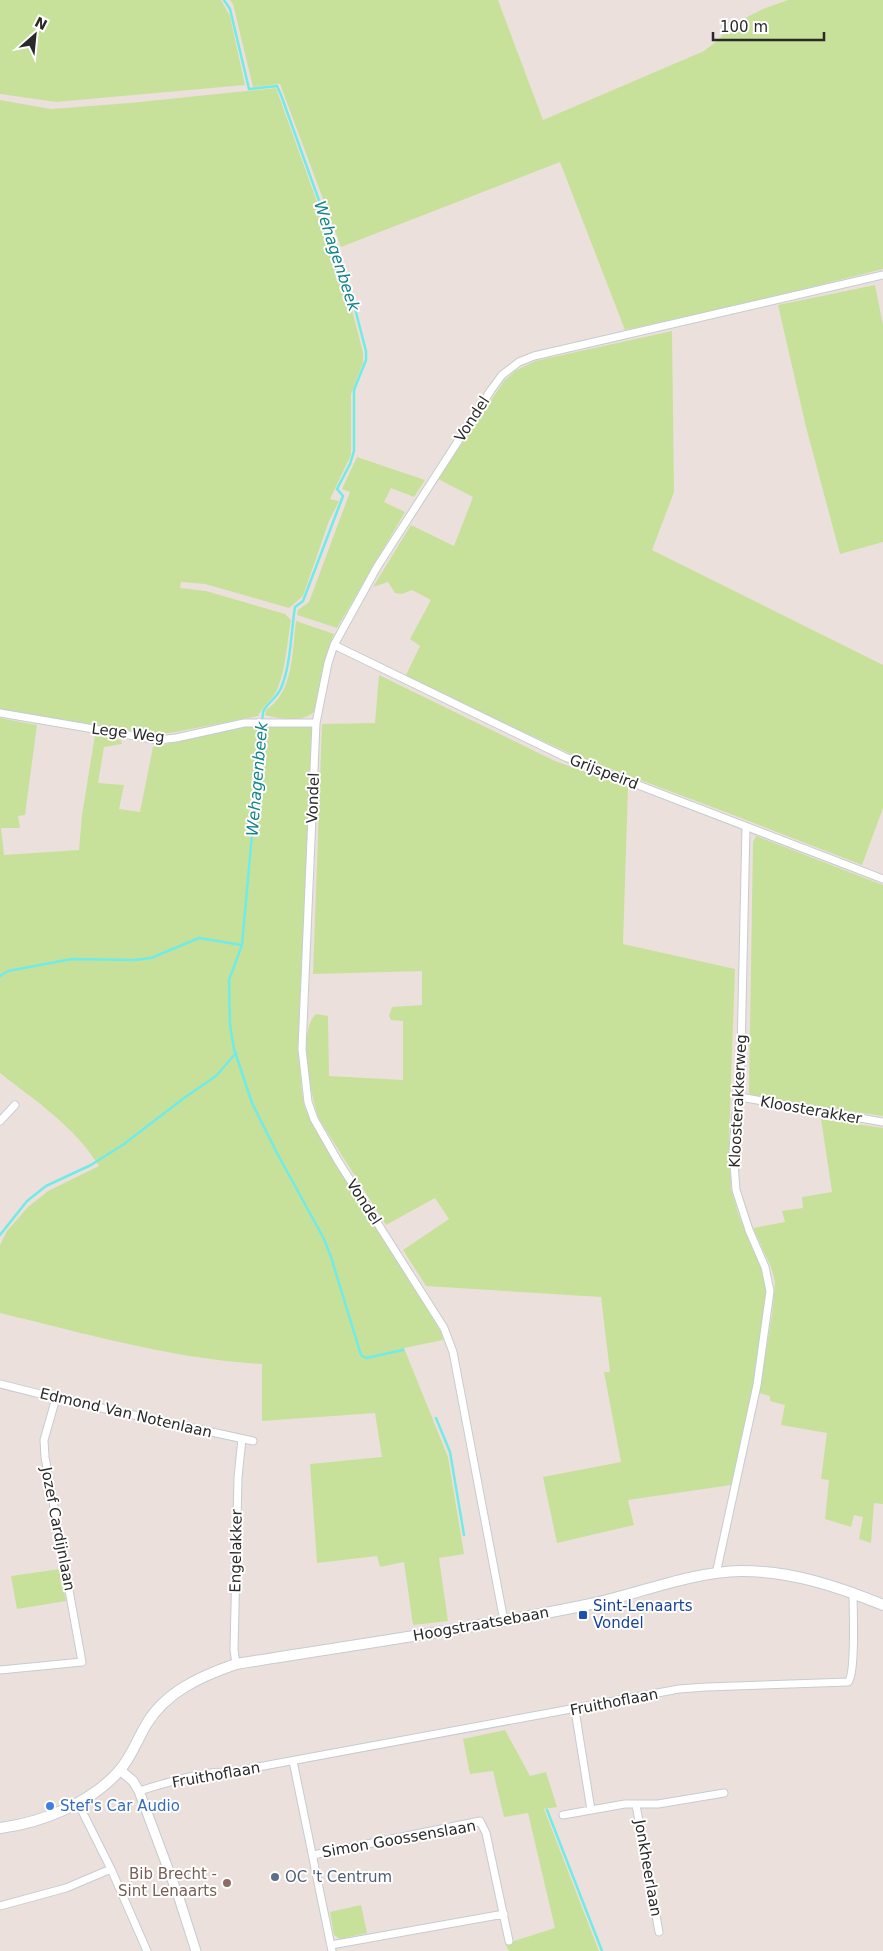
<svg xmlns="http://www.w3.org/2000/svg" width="883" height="1951" viewBox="0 0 883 1951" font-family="'DejaVu Sans',sans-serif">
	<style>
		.green { fill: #c7e19a }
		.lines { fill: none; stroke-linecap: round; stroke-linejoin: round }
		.stream { stroke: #71ebe8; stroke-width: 2.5 }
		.minor-casing { stroke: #c4ccd3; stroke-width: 9 }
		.tertiary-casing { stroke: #c4ccd3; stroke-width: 11 }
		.secondary-casing { stroke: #c4ccd3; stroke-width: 12 }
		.minor { stroke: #fff; stroke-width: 7 }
		.tertiary { stroke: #fff; stroke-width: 9 }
		.secondary { stroke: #fff; stroke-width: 10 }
		.transit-dot { fill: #1a4fb4; stroke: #fff; stroke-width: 2 }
		.shop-dot { fill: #3f7fe0; stroke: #fff; stroke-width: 2 }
		.service-dot { fill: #5c6f8a; stroke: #fff; stroke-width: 2 }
		.education-dot { fill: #8d6e63; stroke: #fff; stroke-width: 2 }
		.labels { text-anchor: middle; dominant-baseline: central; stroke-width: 4; stroke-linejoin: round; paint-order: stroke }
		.street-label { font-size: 15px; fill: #2a2a2a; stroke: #fff }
		.transit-label { font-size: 15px; fill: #164399; stroke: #fff; text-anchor: start }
		.shop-label { font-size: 15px; fill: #366cbe; stroke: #fff; text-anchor: start }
		.education-label { font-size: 15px; fill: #785e54; stroke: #fff; text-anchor: end }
		.service-label { font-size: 15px; fill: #4e5e75; stroke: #fff; text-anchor: start }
		.water-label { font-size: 16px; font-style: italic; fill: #11838a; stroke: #fff }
	</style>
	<rect width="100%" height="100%" fill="#ece0dc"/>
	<path class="green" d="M0 0H221L230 16 245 85 56 102 0 94Z
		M230 0H498L543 120 704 51 717 41 733 24 763 9 788 0H883V269L748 303 625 330 560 162 341 247 280 84 253 87 233 4Z
		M276 88 341 268 363 352V363L351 394V455L330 499 339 501 329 521 303 596 289 608 205 584 181 582 180 588 206 591 285 614 291 620C287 642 286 669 277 690 272 700 263 706 258 716L170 733 149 734 0 709V100L51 109 130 103Z
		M875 285 883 325V542L840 554 806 427 778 305Z
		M672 331 674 492 652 550 883 665V808L862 865 728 813 571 754 405 677 420 646 410 639 431 600 412 590 402 594 395 593 388 582 373 587 411 525 454 546 473 497 438 479 504 381 515 371 535 361Z
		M357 457 425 480 414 497 391 488 384 502 405 512 337 628 297 615 298 610 309 602 350 492 342 489Z
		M296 621 334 634 327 653 314 712C302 723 280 719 265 715L266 710C294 692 292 651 296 621Z
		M379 675 555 761 628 787 623 944 735 969 729 1140 731 1189 739 1216 765 1275 767 1293 750 1406 731 1485 628 1500 634 1525 557 1543 543 1477 621 1462 604 1372H610L601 1297 426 1286 403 1250 449 1219 435 1198 386 1225 319 1119C311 1097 297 1031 316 1014L328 1016 329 1076 403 1080V1021L391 1020 389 1016 392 1007 422 1005V971L313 974 322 724 375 723Z
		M0 718 37 725 25 815 18 816 20 828H1L4 855 79 850 82 815 95 735 121 740 122 744 104 747 98 783 124 785 119 809 140 812 153 747 231 729 258 725 308 726 312 728 299 1024 301 1085 304 1105 314 1128 428 1310 441 1332 443 1340 404 1348 448 1457 464 1554 439 1558 448 1621 413 1625 404 1562 380 1567 377 1556 317 1563 310 1464 382 1457 375 1413 262 1421V1364C173 1359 87 1334 0 1313V1245L7 1231 28 1207 48 1191 99 1166C74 1126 37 1102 0 1073Z
		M756 836 883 885V1116L754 1097 749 1093 753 842Z
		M821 1119 883 1128V1504L874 1503 871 1543 859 1539 863 1517 854 1515 851 1527 825 1519 829 1480 821 1479 827 1433 781 1425 785 1405 770 1401V1396L759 1393 772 1315 775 1282 771 1267 753 1228 785 1222 782 1211 803 1208 802 1197 832 1192Z
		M60 1569 66 1601 17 1609 11 1576Z
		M505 1730 530 1776 546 1772 557 1807 544 1809 599 1951H509L505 1944 555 1928 528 1813 504 1817 493 1771 470 1774 463 1739Z
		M361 1905 367 1933 340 1939 334 1935 330 1912Z"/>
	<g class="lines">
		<path class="stream" d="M224 0 230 9 249 89 277 86 281 95 347 278 366 351V360L354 390V451L350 464 337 489 343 496 303 601 295 607C291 631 291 665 281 688 277 698 266 704 263 712L242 945 229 980 230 1025 234 1049 252 1103 278 1155 324 1239 331 1257 361 1355 366 1358 403 1350
			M0 976 8 971 72 959 134 960 151 958 199 938 242 945
			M0 1235 27 1201 46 1186 91 1165 124 1144 184 1098 216 1076 236 1053
			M436 1418 450 1452 464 1535
			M547 1810 602 1951"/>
		<defs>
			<path id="minor" d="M334 645 565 757 883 879
				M0 713 158 740 176 738 244 723H316
				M740 1097 883 1122
				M0 1121 15 1105
				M0 1384 56 1398 253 1441
				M716 1574 757 1385 770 1291 765 1267 749 1230 736 1190 733 1150 736 1113 740 1097 746 827
				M504 1621 453 1352 444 1328 338 1161 314 1119 308 1102 302 1049 316 723 328 663 334 645 377 567 491 390 502 375 519 362 534 356 883 275
				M236 1664 234 1650 238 1477 242 1439
				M0 1670 82 1662 45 1457 44 1440 56 1398
				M575 1710 591 1810
				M293 1761 332 1951
				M139 1791C156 1786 212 1768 227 1773L258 1767 679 1689 706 1687 848 1682C856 1674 853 1608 853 1593
				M78 1803 111 1869 147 1951
				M636 1805 659 1932
				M563 1815 625 1804H658L724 1793
				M313 1855 480 1821 486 1833 509 1941
				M0 1906 66 1888 111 1869
				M331 1945 504 1914"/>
			<path id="tertiary" d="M120 1770 133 1781 139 1791 179 1898 196 1951"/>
			<path id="secondary" d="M0 1828C41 1823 91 1803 119 1771 131 1758 137 1740 146 1725 165 1692 201 1676 236 1664 353 1645 470 1629 586 1605 636 1595 689 1572 741 1571 791 1571 837 1586 883 1605"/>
		</defs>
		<use href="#minor" class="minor-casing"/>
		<use href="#tertiary" class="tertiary-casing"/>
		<use href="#secondary" class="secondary-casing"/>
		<use href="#minor" class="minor"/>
		<use href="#tertiary" class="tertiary"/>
		<use href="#secondary" class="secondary"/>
	</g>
	<rect class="transit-dot" x="578" y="1610" width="10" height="10" rx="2.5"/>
	<circle class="shop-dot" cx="50" cy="1806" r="5"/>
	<circle class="service-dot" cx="275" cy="1877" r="5"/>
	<circle class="education-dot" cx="227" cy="1883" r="5"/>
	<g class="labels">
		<g class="street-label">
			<text transform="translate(472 419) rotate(-57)">Vondel</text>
			<text transform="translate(128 733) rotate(7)">Lege Weg</text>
			<text transform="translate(604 772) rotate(21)">Grijspeird</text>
			<text transform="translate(313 798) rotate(-88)">Vondel</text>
			<text transform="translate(738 1101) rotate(-87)">Kloosterakkerweg</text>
			<text transform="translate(811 1110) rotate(10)">Kloosterakker</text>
			<text transform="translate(364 1202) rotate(57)">Vondel</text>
			<text transform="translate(126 1413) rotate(13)">Edmond Van Notenlaan</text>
			<text transform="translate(58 1529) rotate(79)">Jozef Cardijnlaan</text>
			<text transform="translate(236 1551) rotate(-89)">Engelakker</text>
			<text transform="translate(481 1624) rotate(-10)">Hoogstraatsebaan</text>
			<text transform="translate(614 1702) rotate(-11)">Fruithoflaan</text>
			<text transform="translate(216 1775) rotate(-10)">Fruithoflaan</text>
			<text transform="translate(399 1839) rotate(-10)">Simon Goossenslaan</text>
			<text transform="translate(648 1868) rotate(80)">Jonkheerlaan</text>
		</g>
		<g class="transit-label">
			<text x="593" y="1606">Sint-Lenaarts<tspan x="593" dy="17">Vondel</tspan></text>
		</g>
		<g class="shop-label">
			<text x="60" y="1806">Stef's Car Audio</text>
		</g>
		<g class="education-label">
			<text x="217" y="1874">Bib Brecht -<tspan x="217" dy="17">Sint Lenaarts</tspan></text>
		</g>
		<g class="service-label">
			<text x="285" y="1877">OC 't Centrum</text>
		</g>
		<g class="water-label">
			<text transform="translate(337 256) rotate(72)">Wehagenbeek</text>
			<text transform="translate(257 779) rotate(-85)">Wehagenbeek</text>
		</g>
	</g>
	<g transform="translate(35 35) rotate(27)" stroke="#ffffff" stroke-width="4" paint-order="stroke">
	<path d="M0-4L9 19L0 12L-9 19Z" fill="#2a2a2a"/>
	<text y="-8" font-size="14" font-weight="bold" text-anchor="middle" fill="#2a2a2a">N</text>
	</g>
	<path d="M713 32v8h111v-8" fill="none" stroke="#2a2a2a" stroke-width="2.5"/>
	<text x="720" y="32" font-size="15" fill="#2a2a2a" stroke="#ffffff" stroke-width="4" paint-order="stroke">100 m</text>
</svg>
